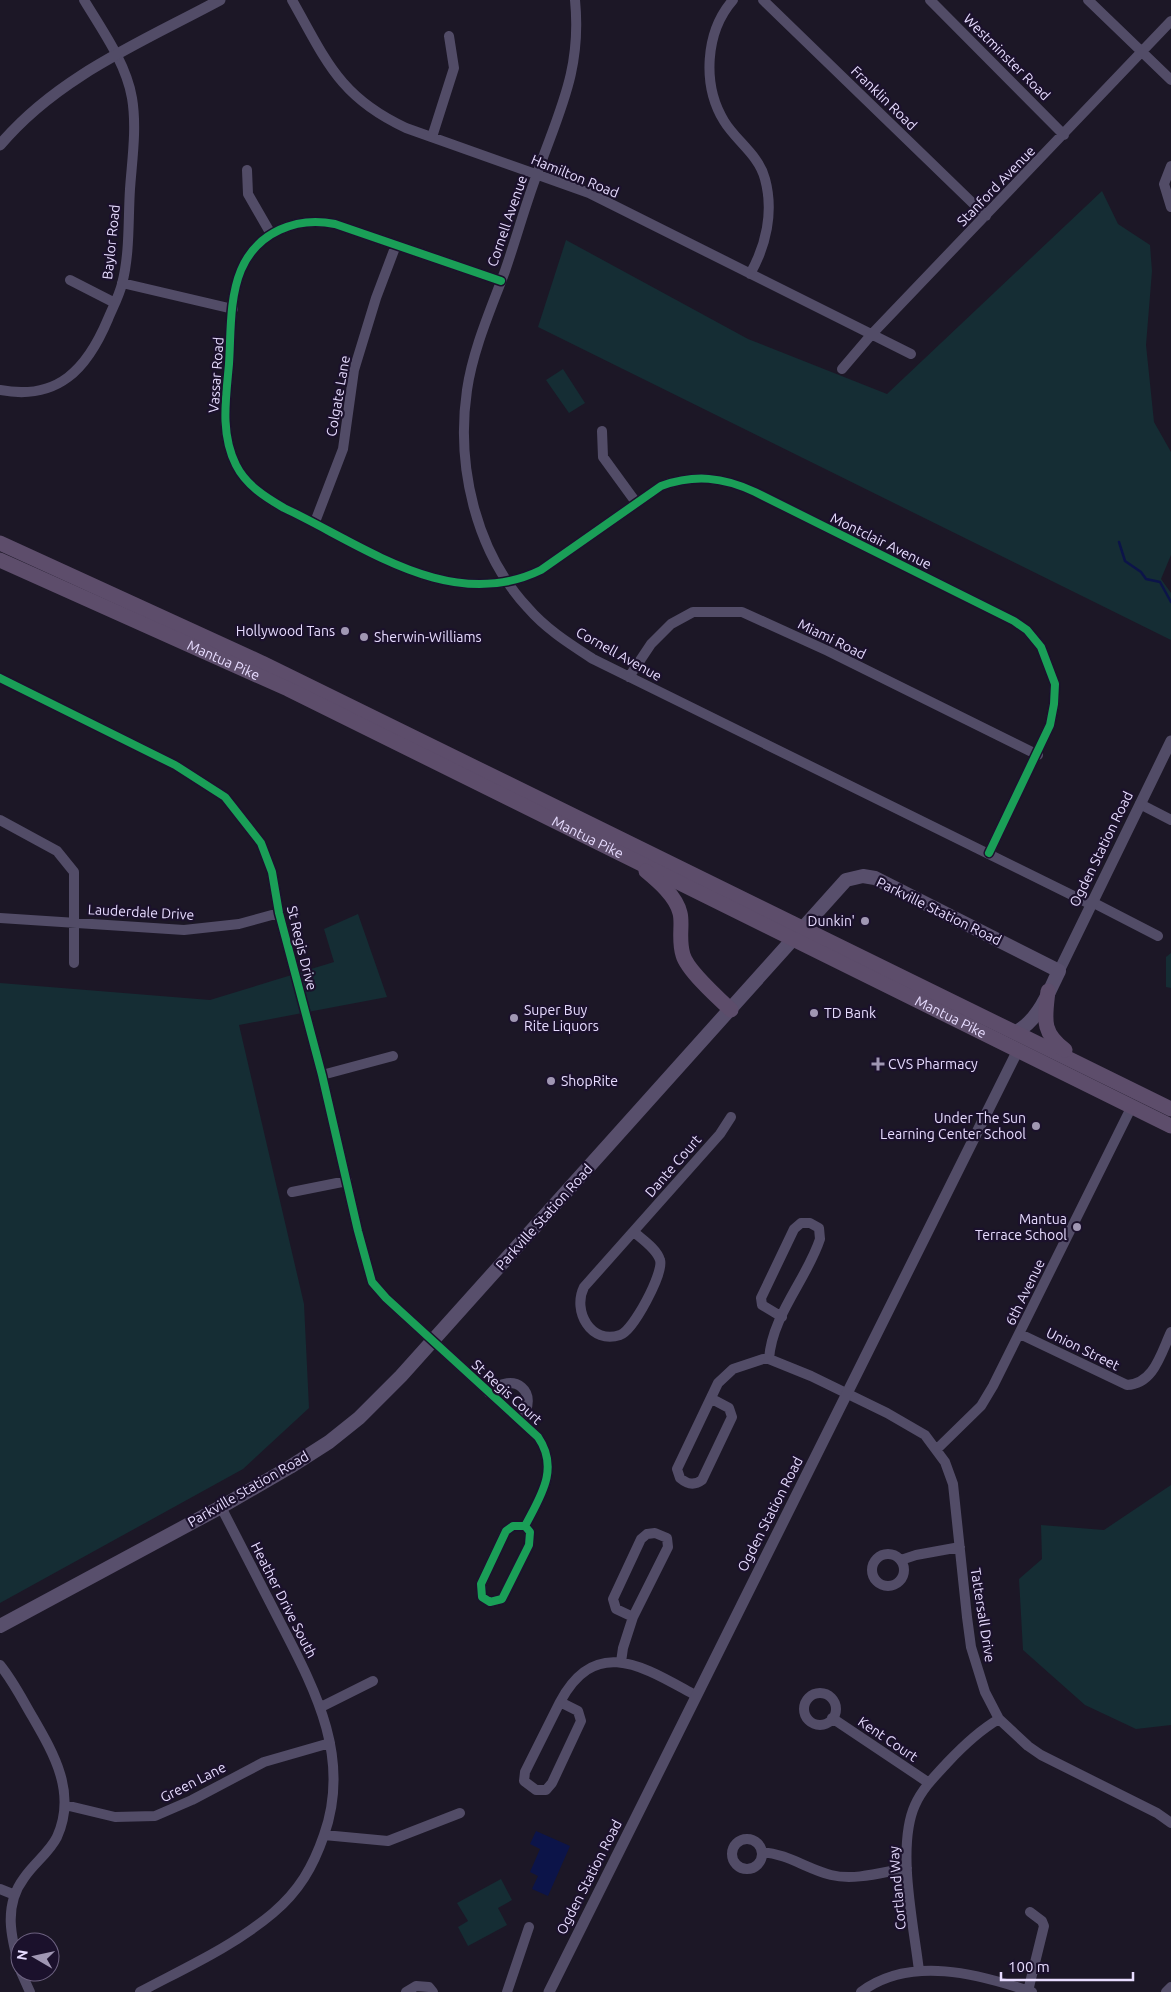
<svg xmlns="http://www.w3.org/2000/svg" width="1171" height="1992" viewBox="0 0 1171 1992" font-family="Ubuntu,sans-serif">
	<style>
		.green { fill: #152d34 }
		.water { fill: #0c1449 }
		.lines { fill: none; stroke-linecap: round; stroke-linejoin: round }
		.stream { stroke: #0c1449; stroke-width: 2.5 }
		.minor { stroke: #524c67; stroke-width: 10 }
		.tertiary { stroke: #524c67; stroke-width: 11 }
		.secondary { stroke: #584f6c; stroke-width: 14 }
		.primary { stroke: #5d4d6b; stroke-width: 15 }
		.cycleway-casing { stroke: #1b112c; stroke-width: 11 }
		.cycleway { stroke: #1a9f57; stroke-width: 8 }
		.poi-dot { fill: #a097b3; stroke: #1b112c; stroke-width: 2 }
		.labels { text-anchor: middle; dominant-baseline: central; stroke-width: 4.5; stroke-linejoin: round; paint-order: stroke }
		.street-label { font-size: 14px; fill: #e7dcff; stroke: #1b112c }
		.poi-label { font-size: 14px; fill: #e7dcff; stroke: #1b112c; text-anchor: start }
	</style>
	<rect width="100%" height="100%" fill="#1c1726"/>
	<path class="green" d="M1102 191 1118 224 1150 245 1152 271 1146 345 1154 422 1171 452V555L1161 579 1171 593V640L538 327 566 240 748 339 887 394Z
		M563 369 585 403 569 413 546 380Z
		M358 914 387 997 239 1025 304 1304 309 1408 243 1469 0 1603V983L210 1000 334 962 324 929Z
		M1171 953V988L1166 987V957Z
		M1171 1485V1725L1136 1729 1085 1705 1023 1650 1019 1579 1042 1559 1041 1525 1104 1530Z
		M501 1879 512 1900 498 1908 507 1925 468 1946 458 1927 468 1921 457 1903Z"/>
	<path class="water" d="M536 1831 570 1846 548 1896 532 1889 538 1876 530 1872 540 1849 530 1844Z"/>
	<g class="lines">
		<path class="stream" d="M1119 542 1125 561 1141 572 1146 579 1160 582 1171 602"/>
		<path class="minor" d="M292 0C326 60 339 97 406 128L589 193 911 354
			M575 0C582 70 559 111 537 174 525 206 516 239 505 271 491 309 473 349 467 390 456 465 475 551 528 608 546 629 570 644 593 659L1090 904
			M733 0C705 32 702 85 724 121 736 141 759 155 765 179 774 212 766 246 750 274
			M763 0 986 216
			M930 0 1064 135
			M1088 0 1171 80
			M432 137 454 68 449 36
			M1171 166 1164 184 1171 207
			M247 170 248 194 271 234
			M70 280 115 303
			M501 281 335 224C297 216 257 232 241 270 229 299 231 334 229 364 226 398 220 433 236 465 246 485 265 497 284 508 363 545 451 614 541 570L661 486C695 474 723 477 755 492L1014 621 1027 630 1041 647 1055 684 1054 704 1050 725 989 853
			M122 283 233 309
			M842 369 871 335 1171 21
			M0 390C58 401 87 369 108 319 113 307 119 296 122 284 130 253 128 220 130 189 132 160 137 128 132 98 126 63 102 30 84 0
			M602 431 603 457 635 501
			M315 522 343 449 354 370 376 298 396 245
			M629 677 651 644 671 624 693 612H742L828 651 1038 755
			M0 678 175 765 225 797 261 843 272 872 279 913 322 1075 358 1231 372 1282 386 1298 538 1437C560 1469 540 1497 525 1526H513L506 1531 481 1584 482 1597 490 1602 502 1599 529 1545 530 1532 525 1526
			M1140 804 1171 820
			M0 820 57 851 74 872V963
			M1092 902 1158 936
			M0 918 184 930 239 924 279 913
			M322 1075 393 1056
			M292 1192 347 1181
			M634 1232C642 1239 657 1249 660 1260 664 1273 633 1331 620 1335 591 1345 572 1311 584 1287L720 1134 731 1117
			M1020 1334 1127 1385C1154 1384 1161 1353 1171 1332
			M769 1359C772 1315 807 1279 820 1239L819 1228 810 1223H801L794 1229 761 1298 762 1305 782 1317
			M489 1393C513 1369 542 1393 520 1420
			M712 1399 729 1408 732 1417 702 1480C694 1486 687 1484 680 1478L677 1469 718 1383 733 1369 763 1359H769L811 1376 887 1413 925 1435 945 1462 953 1484 967 1617 971 1647 985 1692 999 1719 1028 1746 1041 1755 1157 1813 1171 1823
			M937 1449 981 1406 993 1386 1132 1106
			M655 1533 667 1538 668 1547 633 1617 616 1609 613 1599 641 1539 647 1534Z
			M872 1570a16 16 0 1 1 32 0a16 16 0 1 1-32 0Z
			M901 1560 916 1555 960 1547
			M621 1662 623 1648 633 1617
			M0 1665C13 1681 22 1699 32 1716 54 1754 77 1793 57 1837 49 1853 34 1863 24 1878 3 1906 11 1938 20 1969
			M804 1709a16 16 0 1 1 32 0a16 16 0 1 1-32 0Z
			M560 1702 578 1711 581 1721 552 1783 546 1790H536L524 1781 525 1772 560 1702C596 1634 645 1668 695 1695
			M321 1707 373 1681
			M832 1718 929 1783
			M65 1805 115 1817 155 1816 192 1800 264 1762 330 1743
			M324 1835 388 1841 460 1813
			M732 1854a15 15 0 1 1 30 0a15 15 0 1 1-30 0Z
			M762 1852C788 1854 807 1869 831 1875 855 1881 883 1872 907 1868
			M0 1889 15 1895
			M919 1971C914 1926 896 1847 915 1805 922 1789 935 1776 947 1763 962 1747 980 1730 999 1719
			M21 1972 30 1992
			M1028 1991 1044 1926 1042 1921 1030 1912
			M140 1992C185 1968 234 1946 273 1913 299 1891 313 1867 324 1835 352 1756 314 1688 278 1618 259 1581 240 1544 221 1507
			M406 1992 416 1986 429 1987 433 1992
			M507 1992 529 1927
			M861 1992C910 1955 979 1974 1032 1992
			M1166 1992 1171 1987"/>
		<path class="tertiary" d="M0 145C58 76 142 42 220 0
			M1059 971 1171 741
			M549 1992 1018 1050"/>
		<path class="secondary" d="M0 1626 221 1507 290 1467 329 1442 359 1418 401 1376 846 880 863 876 875 878 1059 971C1048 993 1039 1020 1016 1032"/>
		<g class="primary">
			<path d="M0 543 262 663 1171 1109"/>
			<path id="s1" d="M0 560 288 689 1171 1126"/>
			<path d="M646 871C658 881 676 896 680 913 683 924 678 939 683 955 687 970 718 998 731 1010"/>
			<path d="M1048 991C1045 1019 1041 1032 1065 1050"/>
		</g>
		<defs>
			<path id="cycleway" d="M501 281 335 224C297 216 257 232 241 270 229 299 231 334 229 364 226 398 220 433 236 465 246 485 265 497 284 508 363 545 451 614 541 570L661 486C695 474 723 477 755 492L1014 621 1027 630 1041 647 1055 684 1054 704 1050 725 989 853
				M0 678 175 765 225 797 261 843 272 872 279 913 322 1075 358 1231 372 1282 386 1298 538 1437C560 1469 540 1497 525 1526H513L506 1531 481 1584 482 1597 490 1602 502 1599 529 1545 530 1532 525 1526"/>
		</defs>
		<use href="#cycleway" class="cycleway-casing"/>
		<use href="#cycleway" class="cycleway"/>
	</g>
	<g class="poi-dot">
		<circle cx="345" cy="631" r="5"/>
		<circle cx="364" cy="637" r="5"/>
		<circle cx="865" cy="921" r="5"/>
		<circle cx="814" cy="1013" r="5"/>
		<circle cx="514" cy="1018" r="5"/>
		<path d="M875.5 1056.5h5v5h5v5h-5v5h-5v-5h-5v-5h5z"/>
		<circle cx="551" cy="1081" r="5"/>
		<circle cx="1036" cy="1126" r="5"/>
		<circle cx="1077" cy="1227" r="5"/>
	</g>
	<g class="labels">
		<g class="street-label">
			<text transform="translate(1007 57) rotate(45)">Westminster Road</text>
			<text transform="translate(884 98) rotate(44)">Franklin Road</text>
			<text transform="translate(575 176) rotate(22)">Hamilton Road</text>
			<text transform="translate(996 186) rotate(-46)">Stanford Avenue</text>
			<text transform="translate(507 221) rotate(-71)">Cornell Avenue</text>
			<text transform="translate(111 242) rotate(-84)">Baylor Road</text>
			<text transform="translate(216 375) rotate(-86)">Vassar Road</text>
			<text transform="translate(338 396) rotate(-80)">Colgate Lane</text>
			<text transform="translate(881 541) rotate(26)">Montclair Avenue</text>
			<text transform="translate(832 639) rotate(26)">Miami Road</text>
			<text transform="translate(619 654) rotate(29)">Cornell Avenue</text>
			<text stroke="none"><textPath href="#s1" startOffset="245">Mantua Pike</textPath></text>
			<text stroke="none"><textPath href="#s1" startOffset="650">Mantua Pike</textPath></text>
			<text transform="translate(1101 849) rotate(-64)">Ogden Station Road</text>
			<text transform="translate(939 911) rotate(26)">Parkville Station Road</text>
			<text transform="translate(141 912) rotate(3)">Lauderdale Drive</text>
			<text transform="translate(302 948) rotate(76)">St Regis Drive</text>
			<text stroke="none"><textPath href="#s1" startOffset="1055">Mantua Pike</textPath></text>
			<text transform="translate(673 1166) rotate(-49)">Dante Court</text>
			<text transform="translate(544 1217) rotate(-48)">Parkville Station Road</text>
			<text transform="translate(1025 1292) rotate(-64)">6th Avenue</text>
			<text transform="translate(1083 1349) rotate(26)">Union Street</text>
			<text transform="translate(507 1392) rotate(42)">St Regis Court</text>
			<text transform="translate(248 1489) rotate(-30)">Parkville Station Road</text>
			<text transform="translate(770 1514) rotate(-63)">Ogden Station Road</text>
			<text transform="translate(284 1600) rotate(63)">Heather Drive South</text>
			<text transform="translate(983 1615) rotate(81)">Tattersall Drive</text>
			<text transform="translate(888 1739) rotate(34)">Kent Court</text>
			<text transform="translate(193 1782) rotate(-27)">Green Lane</text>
			<text transform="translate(589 1877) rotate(-63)">Ogden Station Road</text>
			<text transform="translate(897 1888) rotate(-95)">Cortland Way</text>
		</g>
		<g class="poi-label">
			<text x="335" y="631" text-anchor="end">Hollywood Tans</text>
			<text x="374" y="637">Sherwin-Williams</text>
			<text x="855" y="921" text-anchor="end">Dunkin'</text>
			<text x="524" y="1010">Super Buy<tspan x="524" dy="16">Rite Liquors</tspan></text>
			<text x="824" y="1013">TD Bank</text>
			<text x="888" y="1064">CVS Pharmacy</text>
			<text x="561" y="1081">ShopRite</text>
			<text x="1026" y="1118" text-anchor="end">Under The Sun<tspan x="1026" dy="16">Learning Center School</tspan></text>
			<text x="1067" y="1219" text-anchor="end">Mantua<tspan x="1067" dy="16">Terrace School</tspan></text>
		</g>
	</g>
	<g transform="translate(35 1957) rotate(279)"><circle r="24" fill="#1b112c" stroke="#6d6280"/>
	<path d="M0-4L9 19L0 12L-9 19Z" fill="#a097b3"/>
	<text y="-8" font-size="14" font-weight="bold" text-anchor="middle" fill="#e7dcff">N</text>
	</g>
	<path d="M1001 1972v8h132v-8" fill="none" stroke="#e7dcff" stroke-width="2.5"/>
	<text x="1008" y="1972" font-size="15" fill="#e7dcff" stroke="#1b112c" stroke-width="4" paint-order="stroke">100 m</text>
</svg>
